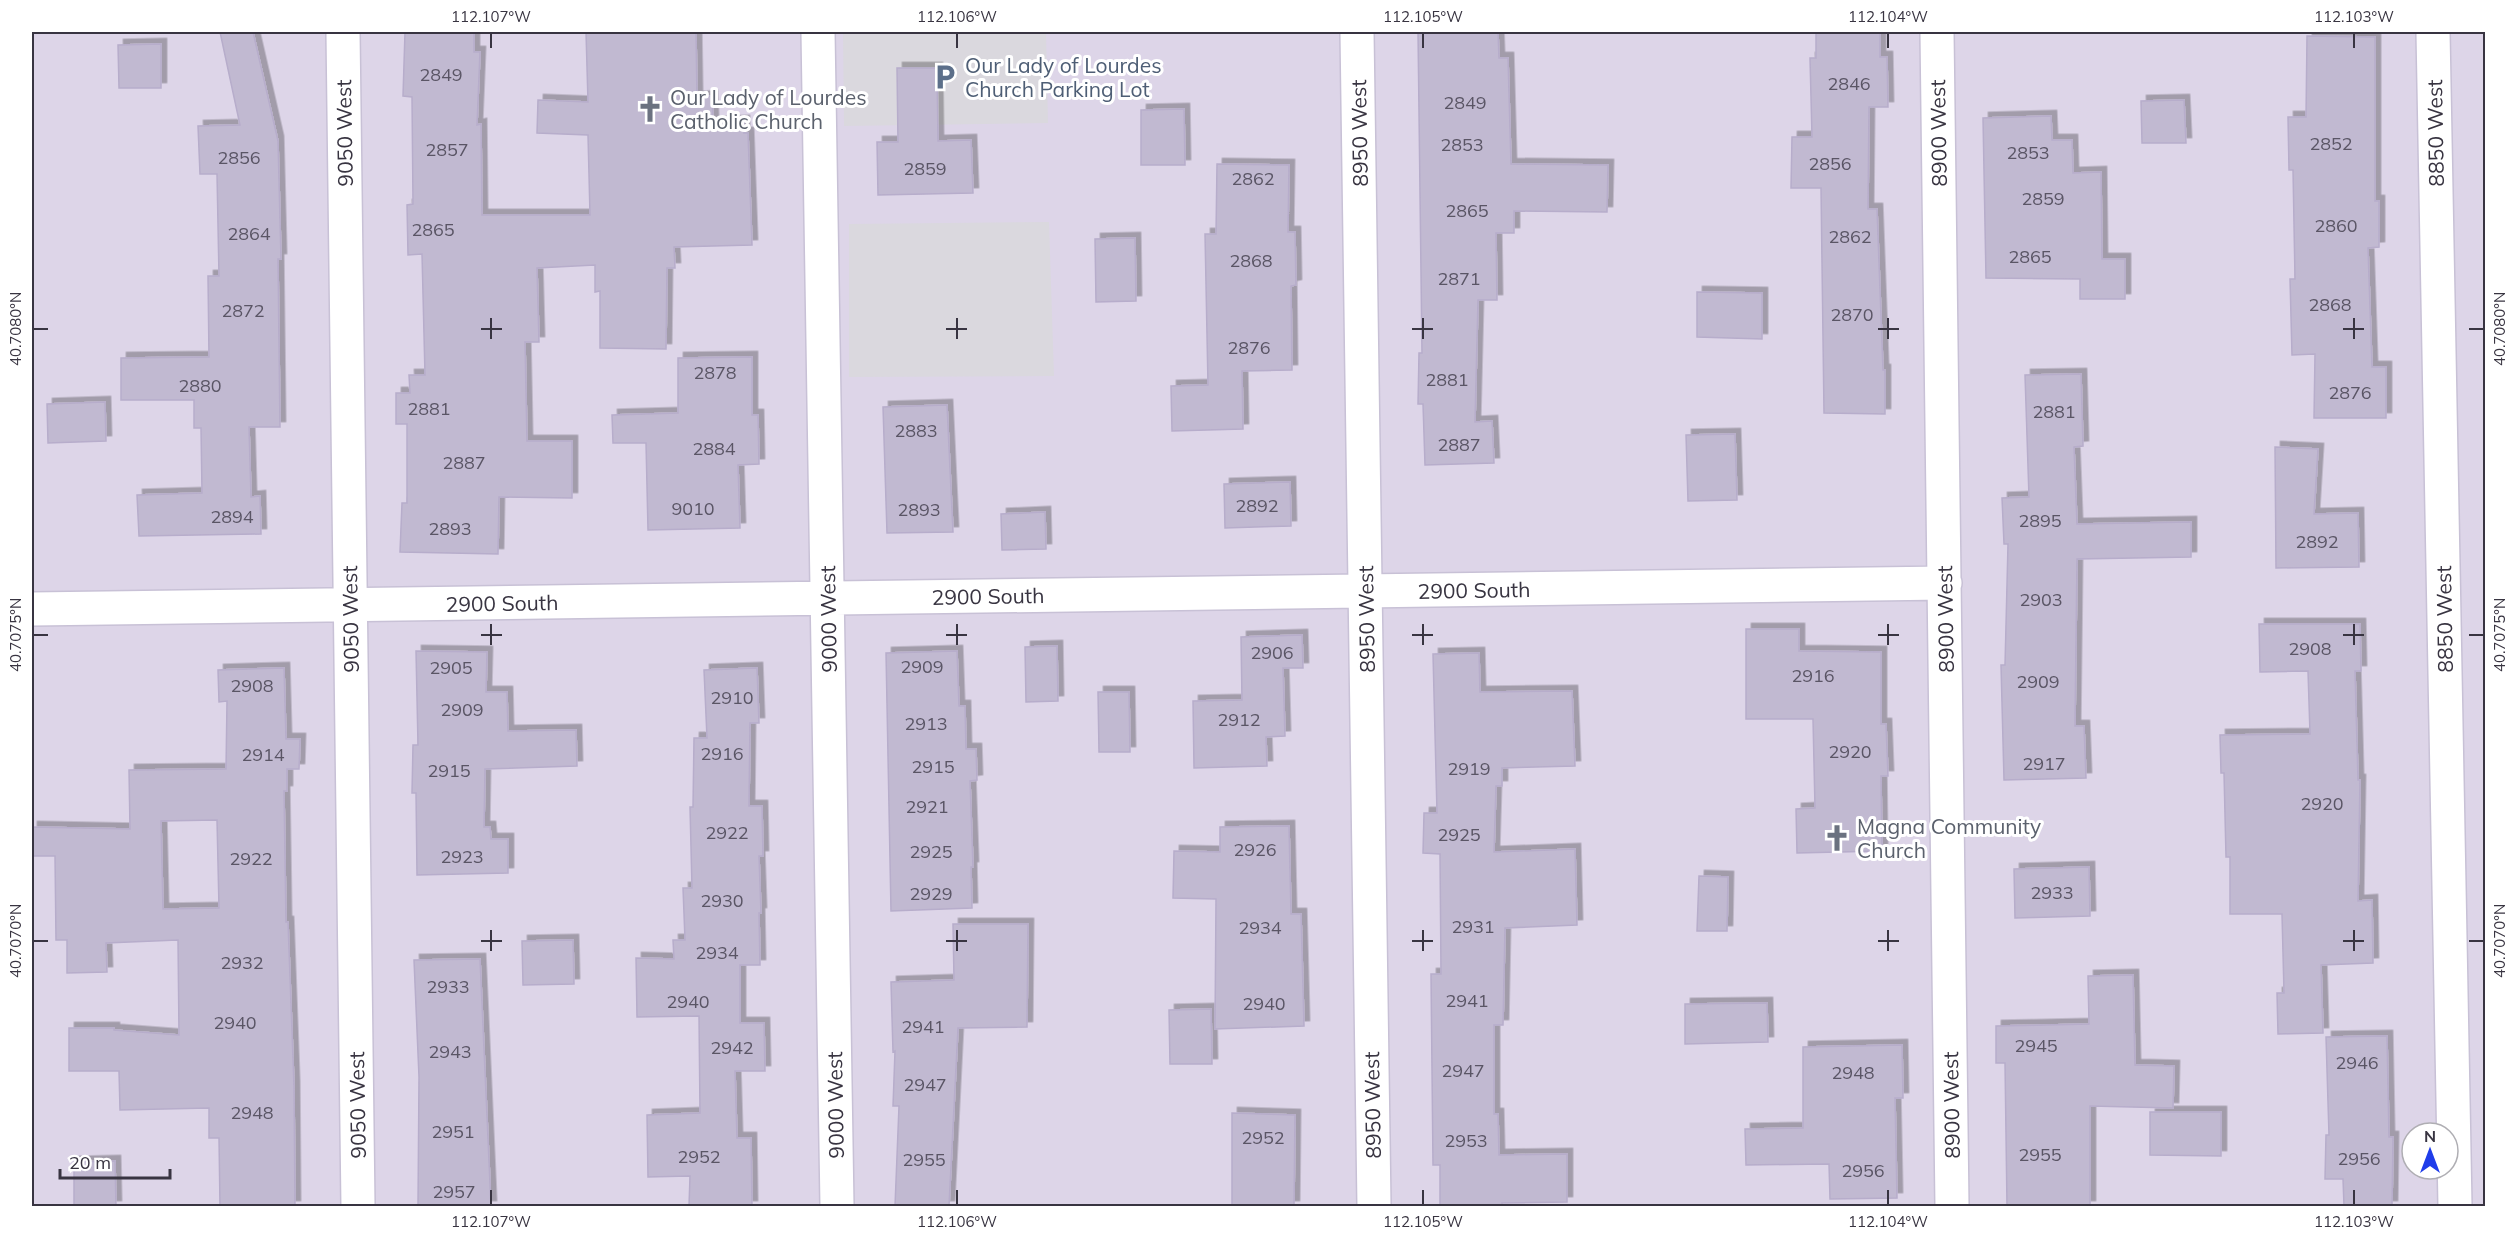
<svg xmlns="http://www.w3.org/2000/svg" width="2517" height="1238" viewBox="0 0 2517 1238" font-family="Mulish,sans-serif">
	<style>
		.residential { fill: #ddd5e8; fill-rule: evenodd }
		.parking { fill: #dad8de }
		.building { fill: #c1b9d1; stroke: #b7adcb; stroke-width: 1.5; fill-rule: evenodd; filter: url(#shadow) }
		.lines { fill: none; stroke-linecap: round; stroke-linejoin: round }
		.minor-casing { stroke: #c8c1d6; stroke-width: 36 }
		.minor { stroke: #fff; stroke-width: 33 }
		.ticks { fill: none; stroke: #383441; stroke-width: 2 }
		.labels { text-anchor: middle; dominant-baseline: central; stroke-width: 6; stroke-linejoin: round; paint-order: stroke }
		.number-label { font-size: 18px; fill: #5a5565 }
		.service-label { font-size: 21px; fill: #4e5e75; stroke: #fff; text-anchor: start }
		.worship-label { font-size: 21px; fill: #5b616d; stroke: #fff; text-anchor: start }
		.street-label { font-size: 21px; fill: #383441; stroke: #fff }
		.neatline { fill: none; stroke: #383441; stroke-width: 2 }
		.ticks-label { font-size: 15px; text-anchor: middle; fill: #383441 }
	</style>
	<defs>
		<filter id="shadow"><feDropShadow dx="5.5" dy="-5.5" stdDeviation="0" flood-color="#0004"/></filter>
	</defs>
	<rect width="100%" height="100%" fill="#e8e3f0"/>
	<path class="residential" d="M32 32H2485V1206H32ZM2412 1133H2448V1169H2412Z"/>
	<path class="parking" d="M843 32H1046L1048 123 844 126Z
		M1049 222 1054 376 849 377V224Z"/>
	<path class="building" d="M220 32H253L278 141 281 259H278L280 427H249L251 497 260 496 261 534 139 536 137 495 202 493 201 428H194V400H121V358L209 357 208 276H219L217 174H200L198 126 240 125Z
		M405 32H474V52H480L477 125 481 124 482 215H590L588 135 537 133 538 100 588 102 586 32H696L697 97 712 96 713 122 744 121V133H748L752 245 674 247 675 268H667L666 349 600 348V291L595 292V265L537 268 539 342H525L527 441H572V498L499 497 498 554 400 552 402 503H407V424H396V393H410L409 375H425L422 254 408 255 407 205 413 204 412 97 403 96Z
		M1418 32H1498L1499 58H1508L1511 164 1608 165 1607 212 1514 211V233H1496L1497 300H1478L1475 422 1492 421 1494 463 1425 465 1423 404H1418L1419 353H1422Z
		M1816 32H1880V57H1887L1888 107H1869L1868 209H1877L1883 370H1885V414L1824 413 1821 188H1791L1792 137H1812L1810 58H1816Z
		M2307 36 2375 37V201H2379V247L2368 248 2372 367H2386V418H2314L2315 354 2292 355 2290 279H2295L2293 170H2289L2288 117H2306Z
		M161 44V88H119L118 45Z
		M897 68H937L938 141 971 140 973 193 878 195 877 142H898Z
		M2184 100 2186 143H2142L2141 101Z
		M1184 109 1185 165H1141V110Z
		M2051 116 2052 140H2072L2073 173 2101 172 2102 259H2125V299H2080V279L1986 278 1983 118Z
		M1217 164 1289 165 1288 232H1295L1296 285 1291 286 1292 370 1242 371 1243 429 1172 431 1171 386 1208 385 1205 234H1216Z
		M1135 238 1136 301 1096 302 1095 239Z
		M1697 292 1762 293V339L1697 337Z
		M752 357V415H758L759 464 738 465 740 528 648 530 646 443H613L612 415 678 413V358Z
		M2081 374 2083 446 2074 447 2077 524 2191 522V557L2077 559 2075 726H2084L2086 778 2004 780 2001 665H2005L2008 544H2004L2002 498 2029 497 2025 375Z
		M105 402 106 441 48 443 47 404Z
		M947 405 953 532 887 533 883 407Z
		M1735 434 1737 500 1688 501 1686 435Z
		M2275 447 2318 449 2314 514 2358 513 2359 567 2276 568Z
		M1290 482 1291 526 1225 528 1224 484Z
		M1045 512 1046 549 1002 550 1001 514Z
		M2259 624H2360L2361 671H2355L2358 780H2360L2358 901 2372 900 2373 963 2321 965 2323 1033 2278 1034 2277 993H2284L2282 914H2230V857H2226L2224 773H2221L2220 735 2310 734 2308 671 2260 672Z
		M1746 629H1799V651L1881 652V724H1886L1888 776H1881L1882 851 1797 853 1796 809 1815 808 1813 719H1746Z
		M1302 635 1303 668H1283L1285 736 1266 737 1267 766 1194 768 1193 701 1242 700 1241 637Z
		M1057 646 1058 701 1026 702 1025 647Z
		M416 651 487 652 486 692H507L508 731 576 730 577 766 485 769 484 827H490L491 839H508V873L417 875 416 793H412L413 745H418Z
		M957 651 959 706H965L966 749H976L977 780 970 781 973 867H971L972 908 891 911 886 653Z
		M1479 653 1480 692 1572 691 1575 766 1502 768V786H1496L1494 852 1575 849 1577 925 1505 928 1503 1025H1494V1114H1498L1499 1155 1567 1154V1202L1502 1203V1206H1440V1165H1433L1431 974H1441L1440 854 1423 853 1424 813H1437L1433 654Z
		M284 668 286 739H300L299 769H287V791H284L286 922H288L294 1086 295 1206H220L219 1138H209V1108L120 1110 119 1071H69V1028H114V1030L179 1035 178 940 106 943 107 972 67 973V940H56L55 856H32V827L130 829 129 770 226 769 227 701 219 702 218 670ZM217 820 219 908 163 909 161 821Z
		M757 668 759 723H750L749 806H762L763 856H759L761 913H759L760 965H740V1023H764L765 1071H735L737 1138H751L752 1206H689L690 1176 648 1177 647 1115 700 1113 699 1016 637 1017 636 958 674 959 673 940H685L683 888H692L690 807H693L694 738H707L704 670Z
		M1098 692H1129L1130 752H1099Z
		M1289 826 1291 914H1301L1304 1026 1215 1029 1216 899 1173 898 1174 851 1220 852V827Z
		M2089 867 2090 916 2015 918 2014 869Z
		M1699 876 1728 877 1727 931H1697Z
		M953 924H1028L1027 1027 958 1028 949 1206H895L899 1106H893L895 1051 893 1052 891 982 954 980Z
		M573 940 574 984 523 985 522 941Z
		M480 959 491 1206H418L419 1077 414 960Z
		M2133 975 2135 1065 2174 1066 2173 1108 2090 1106V1206H2007L2005 1063H1996V1026L2089 1024 2088 976Z
		M1767 1003 1768 1042 1685 1044V1004Z
		M1211 1009 1212 1064H1170L1169 1010Z
		M2387 1036 2389 1137H2393L2392 1206H2344L2343 1179H2325L2326 1135H2329L2326 1037Z
		M1902 1045 1903 1098H1895L1897 1198 1830 1199 1829 1164 1746 1165 1745 1129 1803 1128V1047Z
		M2150 1112H2221V1156L2150 1155Z
		M1232 1113 1295 1115 1294 1206H1232Z
		M115 1161 116 1206H74V1162Z"/>
	<g class="lines">
		<defs>
			<path id="minor" d="M343 32 358 1206
				M818 32 837 1206
				M1357 32 1374 1206
				M1937 32 1952 1206
				M2433 32 2455 1206
				M32 609 1945 583"/>
		</defs>
		<use href="#minor" class="minor-casing"/>
		<use href="#minor" class="minor"/>
	</g>
	<path class="ticks" d="M491 33V48M957 33V48M1423 33V48M1888 33V48M2354 33V48M491 318V339M957 318V339M1423 318V339M1888 318V339M2354 318V339M33 329H48M481 329H502M946 329H967M1412 329H1433M1878 329H1899M2343 329H2364M2469 329H2484M491 624V645M957 624V645M1423 624V645M1888 624V645M2354 624V645M33 635H48M481 635H502M946 635H967M1412 635H1433M1878 635H1899M2343 635H2364M2469 635H2484M491 930V951M957 930V951M1423 930V951M1888 930V951M2354 930V951M33 941H48M481 941H502M946 941H967M1412 941H1433M1878 941H1899M2343 941H2364M2469 941H2484M491 1190V1205M957 1190V1205M1423 1190V1205M1888 1190V1205M2354 1190V1205"/>
	<defs>
		<symbol id="parking-bare" viewBox="-9 -9 18 18"><path d="M-3.5-5.5H1a3.5 3.5 0 0 1 0 7H-1V5.5H-3.5ZM-1-3.4V-.6H.8a1.4 1.4 0 0 0 0-2.8Z" fill="#5c6f8a" stroke="#fff" stroke-width="2.5" paint-order="stroke"/></symbol>
		<symbol id="church-bare" viewBox="-9 -9 18 18"><path d="M-1.2-6h2.4v3.5h3.3v2.4h-3.3V6h-2.4V-.1h-3.3v-2.4h3.3Z" fill="#6b7280" stroke="#fff" stroke-width="2.5" paint-order="stroke"/></symbol>
	</defs>
	<g fill-rule="evenodd">
		<use href="#parking-bare" x="926" y="58" width="38" height="38"/>
		<use href="#church-bare" x="631" y="90" width="38" height="38"/>
		<use href="#church-bare" x="1818" y="819" width="38" height="38"/>
	</g>
	<g class="labels">
		<g class="number-label">
			<text x="441" y="74">2849</text>
			<text x="1849" y="83">2846</text>
			<text x="1465" y="102">2849</text>
			<text x="2331" y="143">2852</text>
			<text x="1462" y="144">2853</text>
			<text x="447" y="149">2857</text>
			<text x="2028" y="152">2853</text>
			<text x="239" y="157">2856</text>
			<text x="1830" y="163">2856</text>
			<text x="925" y="168">2859</text>
			<text x="1253" y="178">2862</text>
			<text x="2043" y="198">2859</text>
			<text x="1467" y="210">2865</text>
			<text x="2336" y="225">2860</text>
			<text x="433" y="229">2865</text>
			<text x="249" y="233">2864</text>
			<text x="1850" y="236">2862</text>
			<text x="2030" y="256">2865</text>
			<text x="1251" y="260">2868</text>
			<text x="1459" y="278">2871</text>
			<text x="2330" y="304">2868</text>
			<text x="243" y="310">2872</text>
			<text x="1852" y="314">2870</text>
			<text x="1249" y="347">2876</text>
			<text x="715" y="372">2878</text>
			<text x="1447" y="379">2881</text>
			<text x="200" y="385">2880</text>
			<text x="2350" y="392">2876</text>
			<text x="429" y="408">2881</text>
			<text x="2054" y="411">2881</text>
			<text x="916" y="430">2883</text>
			<text x="1459" y="444">2887</text>
			<text x="714" y="448">2884</text>
			<text x="464" y="462">2887</text>
			<text x="1257" y="505">2892</text>
			<text x="693" y="508">9010</text>
			<text x="919" y="509">2893</text>
			<text x="232" y="516">2894</text>
			<text x="2040" y="520">2895</text>
			<text x="450" y="528">2893</text>
			<text x="2317" y="541">2892</text>
			<text x="2041" y="599">2903</text>
			<text x="2310" y="648">2908</text>
			<text x="1272" y="652">2906</text>
			<text x="922" y="666">2909</text>
			<text x="451" y="667">2905</text>
			<text x="1813" y="675">2916</text>
			<text x="2038" y="681">2909</text>
			<text x="252" y="685">2908</text>
			<text x="732" y="697">2910</text>
			<text x="462" y="709">2909</text>
			<text x="1239" y="719">2912</text>
			<text x="926" y="723">2913</text>
			<text x="1850" y="751">2920</text>
			<text x="722" y="753">2916</text>
			<text x="263" y="754">2914</text>
			<text x="2044" y="763">2917</text>
			<text x="933" y="766">2915</text>
			<text x="1469" y="768">2919</text>
			<text x="449" y="770">2915</text>
			<text x="2322" y="803">2920</text>
			<text x="927" y="806">2921</text>
			<text x="727" y="832">2922</text>
			<text x="1459" y="834">2925</text>
			<text x="1255" y="849">2926</text>
			<text x="931" y="851">2925</text>
			<text x="462" y="856">2923</text>
			<text x="251" y="858">2922</text>
			<text x="2052" y="892">2933</text>
			<text x="931" y="893">2929</text>
			<text x="722" y="900">2930</text>
			<text x="1473" y="926">2931</text>
			<text x="1260" y="927">2934</text>
			<text x="717" y="952">2934</text>
			<text x="242" y="962">2932</text>
			<text x="448" y="986">2933</text>
			<text x="1467" y="1000">2941</text>
			<text x="688" y="1001">2940</text>
			<text x="1264" y="1003">2940</text>
			<text x="235" y="1022">2940</text>
			<text x="923" y="1026">2941</text>
			<text x="2036" y="1045">2945</text>
			<text x="732" y="1047">2942</text>
			<text x="450" y="1051">2943</text>
			<text x="2357" y="1062">2946</text>
			<text x="1463" y="1070">2947</text>
			<text x="1853" y="1072">2948</text>
			<text x="925" y="1084">2947</text>
			<text x="252" y="1112">2948</text>
			<text x="453" y="1131">2951</text>
			<text x="1263" y="1137">2952</text>
			<text x="1466" y="1140">2953</text>
			<text x="2040" y="1154">2955</text>
			<text x="699" y="1156">2952</text>
			<text x="2359" y="1158">2956</text>
			<text x="924" y="1159">2955</text>
			<text x="1863" y="1170">2956</text>
			<text x="454" y="1191">2957</text>
		</g>
		<g class="service-label">
			<text x="965" y="65">Our Lady of Lourdes<tspan x="965" dy="24">Church Parking Lot</tspan></text>
		</g>
		<g class="worship-label">
			<text x="670" y="97">Our Lady of Lourdes<tspan x="670" dy="24">Catholic Church</tspan></text>
			<text x="1857" y="826">Magna Community<tspan x="1857" dy="24">Church</tspan></text>
		</g>
		<g class="street-label">
			<text transform="translate(344 133) rotate(-91)">9050 West</text>
			<text transform="translate(1359 133) rotate(-91)">8950 West</text>
			<text transform="translate(1938 133) rotate(-91)">8900 West</text>
			<text transform="translate(2435 133) rotate(-91)">8850 West</text>
			<text transform="translate(1474 590) rotate(-1)">2900 South</text>
			<text transform="translate(988 596) rotate(-1)">2900 South</text>
			<text transform="translate(502 603) rotate(-1)">2900 South</text>
			<text transform="translate(350 619) rotate(-91)">9050 West</text>
			<text transform="translate(828 619) rotate(-91)">9000 West</text>
			<text transform="translate(1366 619) rotate(-91)">8950 West</text>
			<text transform="translate(1945 619) rotate(-91)">8900 West</text>
			<text transform="translate(2444 619) rotate(-91)">8850 West</text>
			<text transform="translate(357 1105) rotate(-91)">9050 West</text>
			<text transform="translate(835 1105) rotate(-91)">9000 West</text>
			<text transform="translate(1372 1105) rotate(-91)">8950 West</text>
			<text transform="translate(1951 1105) rotate(-91)">8900 West</text>
		</g>
	</g>
	<rect width="2517" height="1238" fill="none" stroke="#ffffff" stroke-width="66"/>
	<g transform="translate(2430 1151)"><circle r="28" fill="#ffffff" stroke="#afaeb3" stroke-width="1.5"/>
	<path d="M0-4.5L10 22L0 15L-10 22Z" fill="#203dea"/>
	<text y="-9" font-size="16" font-weight="bold" text-anchor="middle" fill="#383441">N</text>
	</g>
	<path d="M60 1169v9h110v-9" fill="none" stroke="#383441" stroke-width="3"/>
	<text x="69" y="1169" font-size="18" fill="#383441" stroke="#ffffff" stroke-width="4.5" paint-order="stroke">20 m</text>
	<rect x="33" y="33" width="2451" height="1172" class="neatline"/>
	<g class="ticks-label">
		<text x="491" y="22">112.107°W</text>
		<text x="957" y="22">112.106°W</text>
		<text x="1423" y="22">112.105°W</text>
		<text x="1888" y="22">112.104°W</text>
		<text x="2354" y="22">112.103°W</text>
		<text transform="translate(16 329) rotate(-90)" y="5">40.7080°N</text>
		<text transform="translate(2500 329) rotate(-90)" y="5">40.7080°N</text>
		<text transform="translate(16 635) rotate(-90)" y="5">40.7075°N</text>
		<text transform="translate(2500 635) rotate(-90)" y="5">40.7075°N</text>
		<text transform="translate(16 941) rotate(-90)" y="5">40.7070°N</text>
		<text transform="translate(2500 941) rotate(-90)" y="5">40.7070°N</text>
		<text x="491" y="1227">112.107°W</text>
		<text x="957" y="1227">112.106°W</text>
		<text x="1423" y="1227">112.105°W</text>
		<text x="1888" y="1227">112.104°W</text>
		<text x="2354" y="1227">112.103°W</text>
	</g>
</svg>
